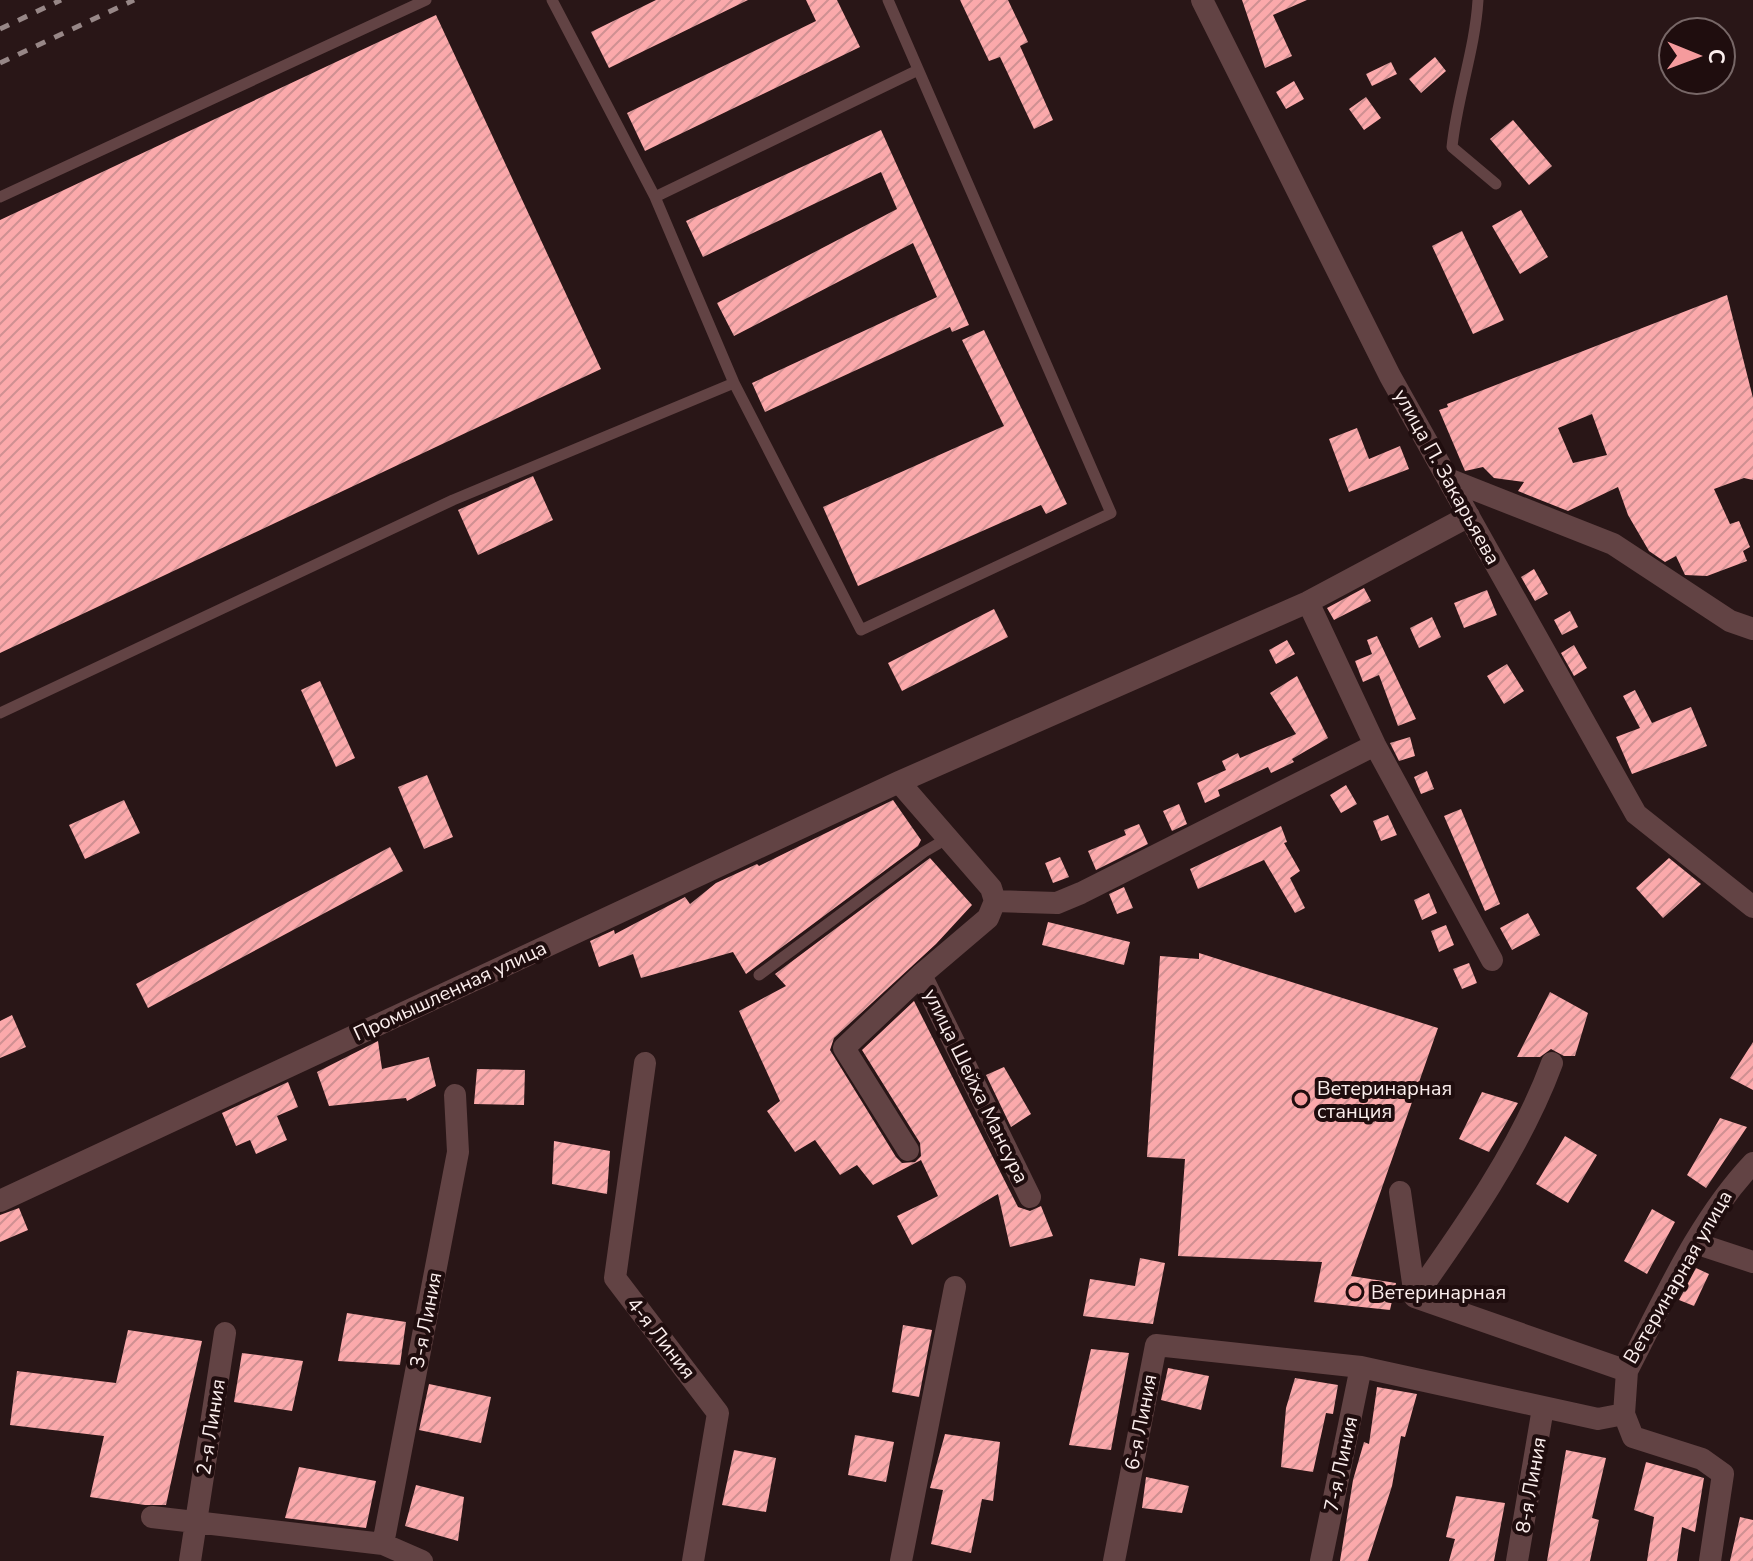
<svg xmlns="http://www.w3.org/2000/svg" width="1753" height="1561" viewBox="0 0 1753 1561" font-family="'Nunito Sans',sans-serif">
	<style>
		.building { fill: url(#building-hatch); fill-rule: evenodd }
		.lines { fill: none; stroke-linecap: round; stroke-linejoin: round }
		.lane { stroke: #624344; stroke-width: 11 }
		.street { stroke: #624344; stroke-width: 22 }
		.rail { stroke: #978787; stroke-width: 5; stroke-dasharray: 10 10; stroke-linecap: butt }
		.poi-dot { fill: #f59b9d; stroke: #1f0d0e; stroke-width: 3 }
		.labels { text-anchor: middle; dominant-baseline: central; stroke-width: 8; stroke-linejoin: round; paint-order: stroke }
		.street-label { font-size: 20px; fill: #fbeeed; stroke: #1f0d0e }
		.poi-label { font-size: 20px; fill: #fbeeed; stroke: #1f0d0e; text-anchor: start }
	</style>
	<defs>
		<pattern id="building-hatch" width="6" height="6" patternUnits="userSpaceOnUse" patternTransform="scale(2)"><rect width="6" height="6" fill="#fba9ab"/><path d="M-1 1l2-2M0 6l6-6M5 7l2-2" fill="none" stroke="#cf9092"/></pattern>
	</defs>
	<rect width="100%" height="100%" fill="#291617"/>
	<path class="building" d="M656 0H748L609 68 591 32Z
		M806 0H837L860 47 645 151 627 113 816 21Z
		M960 0H1008L1028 42 1020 46 1053 120 1034 129 1000 57 989 61Z
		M1242 0H1307L1273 15 1292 56 1265 68Z
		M436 15 601 369 0 653V220Z
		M1435 57 1446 71 1421 93 1409 79Z
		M1391 62 1397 74 1372 86 1366 74Z
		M1294 81 1304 99 1286 109 1276 92Z
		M1366 97 1381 118 1364 130 1349 109Z
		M1513 120 1552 166 1529 185 1490 139Z
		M881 130 969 325 952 332 950 327 765 412 752 383 937 297 913 243 734 336 717 303 897 209 881 172 703 257 686 221Z
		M1521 210 1548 257 1520 274 1492 226Z
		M1462 231 1504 320 1473 334 1432 246Z
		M1727 295 1753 398V480L1744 478 1714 489 1730 524 1739 521 1750 547 1743 551 1747 561 1707 576 1685 575 1676 556 1665 562 1649 551 1628 515 1618 487 1568 511 1518 491 1524 482 1494 478 1483 467 1465 471 1439 410 1448 407 1447 404ZM1592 414 1607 455 1573 463 1558 428Z
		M984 330 1067 504 1046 514 1041 505 858 586 823 507 1004 426 962 340Z
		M1357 428 1369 459 1400 446 1409 469 1349 492 1329 439Z
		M533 476 553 520 478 555 458 510Z
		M1534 569 1548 594 1535 601 1521 577Z
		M1364 588 1371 601 1334 620 1327 608Z
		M1487 590 1497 615 1464 628 1454 603Z
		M994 609 1008 637 902 691 888 663Z
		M1570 611 1578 627 1562 635 1554 620Z
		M1432 617 1441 637 1419 648 1410 628Z
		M1377 636 1416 719 1398 726 1379 675 1363 682 1355 661 1372 654 1367 640Z
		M1287 640 1295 654 1276 664 1269 650Z
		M1574 645 1587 668 1574 676 1561 653Z
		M1507 664 1524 691 1504 704 1487 676Z
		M1297 676 1328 738 1292 759 1294 762 1271 773 1268 767 1218 790 1220 796 1205 803 1197 783 1226 770 1222 761 1238 753 1240 758 1296 734 1270 693Z
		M320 681 355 758 336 767 301 690Z
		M1635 690 1652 723 1691 707 1707 746 1632 774 1616 737 1640 728 1623 696Z
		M1410 737 1415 756 1399 761 1390 743Z
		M1427 771 1434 789 1421 794 1414 777Z
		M427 775 453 837 424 849 398 787Z
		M1346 785 1357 804 1341 813 1330 795Z
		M124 800 140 833 85 859 69 825Z
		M893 800 921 840 918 846 746 974 733 952 641 978 633 954 599 967 590 941 614 930 615 934 685 897 690 904 716 883 757 864 759 866Z
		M1179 804 1187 824 1172 831 1163 811Z
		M1461 809 1500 904 1485 911 1444 816Z
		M1388 815 1397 835 1381 841 1373 821Z
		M1139 824 1148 844 1096 870 1088 851 1126 835 1124 830Z
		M1281 826 1287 842 1284 843 1300 871 1290 878 1305 908 1295 913 1264 860 1198 889 1190 869Z
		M390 847 403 871 148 1008 136 984Z
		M1060 857 1069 877 1053 883 1045 863Z
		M930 858 972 905 936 944 834 1038 830 1050 896 1157 902 1163 915 1162 921 1156 920 1143 862 1050 914 1001 1018 1207 1030 1211 1041 1206 1053 1236 1010 1247 998 1194 912 1245 897 1216 938 1196 921 1160 873 1185 857 1165 840 1175 815 1140 795 1152 767 1111 780 1101 739 1011 786 986 775 974Z
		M1669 858 1701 884 1663 918 1636 888Z
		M1124 887 1133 908 1117 914 1109 894Z
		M1429 893 1437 913 1422 920 1414 900Z
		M1528 913 1540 935 1512 950 1500 928Z
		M1048 922 1130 942 1124 965 1042 945Z
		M1446 925 1454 945 1439 952 1431 931Z
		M1199 953 1438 1028 1351 1276 1396 1283 1390 1310 1314 1302 1322 1262 1178 1256 1185 1159 1147 1157 1160 956 1199 959Z
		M1469 963 1477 983 1462 989 1453 969Z
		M1550 992 1588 1013 1575 1056H1564L1551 1049 1540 1057H1517Z
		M12 1015 26 1047 0 1058V1021Z
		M378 1041 382 1069 429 1057 436 1086 407 1101 406 1098 329 1106 317 1072Z
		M1753 1042V1090L1730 1078Z
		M1004 1067 1031 1114 1011 1127 986 1075Z
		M477 1069 525 1070 524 1105 474 1104Z
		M288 1082 298 1107 277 1116 287 1140 256 1154 250 1140 236 1146 222 1113Z
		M1482 1092 1518 1103 1489 1152 1459 1139Z
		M1720 1118 1747 1127 1706 1188 1687 1175Z
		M1565 1136 1597 1155 1568 1203 1536 1184Z
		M554 1141 610 1151 607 1194 552 1184Z
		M19 1208 28 1230 0 1242V1215Z
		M1652 1209 1675 1222 1647 1274 1624 1261Z
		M1140 1258 1165 1263 1153 1324 1083 1316 1090 1279 1135 1286Z
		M1696 1268 1709 1274 1694 1306 1679 1300Z
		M347 1313 406 1322 400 1365 338 1361Z
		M903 1325 932 1330 919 1397 892 1392Z
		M128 1330 202 1341 166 1505H145L90 1497 104 1436 10 1425 17 1371 116 1383Z
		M1091 1349 1129 1353 1111 1450 1069 1445Z
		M242 1353 303 1361 292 1411 234 1402Z
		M1168 1368 1209 1376 1201 1410 1161 1400Z
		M1295 1378 1338 1385 1333 1414 1326 1413 1313 1472 1281 1467 1286 1408Z
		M429 1384 491 1397 481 1443 419 1430Z
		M1377 1387 1417 1394 1405 1437 1401 1436 1392 1486 1368 1561H1340L1353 1480 1364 1442 1369 1444Z
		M945 1434 1000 1442 993 1501 982 1499 971 1553 931 1544 943 1490 930 1488Z
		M855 1435 894 1442 886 1482 848 1475Z
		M734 1450 776 1458 766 1512 722 1505Z
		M1566 1450 1606 1458 1592 1518 1599 1520 1590 1561H1547Z
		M1646 1462 1704 1478 1695 1532 1682 1527 1677 1561H1647L1654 1517 1634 1510Z
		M299 1467 376 1481 366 1528 285 1518Z
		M1146 1477 1189 1486 1182 1513 1142 1508Z
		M416 1485 464 1497 458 1541 405 1526Z
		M1456 1496 1505 1503 1494 1561H1449L1455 1539 1446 1537Z
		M1740 1517 1753 1520V1561H1730Z"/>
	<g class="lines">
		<path class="lane" d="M552 0 655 197 734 383 861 630 1111 513 888 0
			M1478 0C1475 50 1457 97 1452 147L1496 184
			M0 197 426 0
			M655 197 916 71
			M0 713 453 500 734 383
			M759 975 924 852 948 838"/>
		<path class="street" d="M1202 0 1390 376 1636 814 1753 907
			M1448 479 1613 544 1730 621 1753 629
			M1308 602 1375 745 1492 960
			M899 782 991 888 995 901 988 918 921 975 844 1048 908 1150
			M995 901 1057 903 1081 893 1375 745
			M921 975 1030 1197
			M645 1063 615 1278 718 1413 693 1561
			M1400 1192 1415 1297 1627 1371C1664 1300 1698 1221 1753 1163
			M0 1201 899 782 1308 602 1469 516
			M1695 1243 1753 1262
			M1415 1297C1466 1225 1521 1147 1552 1063
			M1627 1371 1624 1414 1633 1437 1702 1459 1723 1474 1710 1561
			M152 1517 383 1544 422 1561
			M383 1544 458 1152 455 1095
			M190 1561 225 1333
			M901 1561 955 1287
			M1114 1561 1156 1345 1361 1367 1598 1419 1624 1414
			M1321 1561 1361 1367
			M1517 1561 1543 1408"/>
		<path class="rail" d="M0 29 61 0
			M0 63 134 0"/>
	</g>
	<g class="poi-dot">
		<circle cx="1301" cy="1099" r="8"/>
		<circle cx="1355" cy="1292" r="8"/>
	</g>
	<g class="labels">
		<g class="street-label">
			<text transform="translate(1447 477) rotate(61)">улица П. Закарьяева</text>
			<text transform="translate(450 991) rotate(-25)">Промышленная улица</text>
			<text transform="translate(976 1086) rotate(64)">улица Шейха Мансура</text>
			<text transform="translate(1678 1277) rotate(-60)">Ветеринарная улица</text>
			<text transform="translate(426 1320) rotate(-79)">3-я Линия</text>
			<text transform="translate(661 1338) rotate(52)">4-я Линия</text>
			<text transform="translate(1141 1422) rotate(-79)">6-я Линия</text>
			<text transform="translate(211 1427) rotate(-81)">2-я Линия</text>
			<text transform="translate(1341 1464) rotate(-78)">7-я Линия</text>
			<text transform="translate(1531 1485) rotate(-80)">8-я Линия</text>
		</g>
		<g class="poi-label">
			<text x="1317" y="1088">Ветеринарная<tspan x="1317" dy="23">станция</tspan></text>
			<text x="1371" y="1292">Ветеринарная</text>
		</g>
	</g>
	<g transform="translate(1697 56) rotate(91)"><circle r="38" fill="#1f0d0e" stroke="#776767" stroke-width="2"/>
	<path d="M0-6L14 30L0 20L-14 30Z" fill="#f59b9d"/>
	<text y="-12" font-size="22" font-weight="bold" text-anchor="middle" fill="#fbeeed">С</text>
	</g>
</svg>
